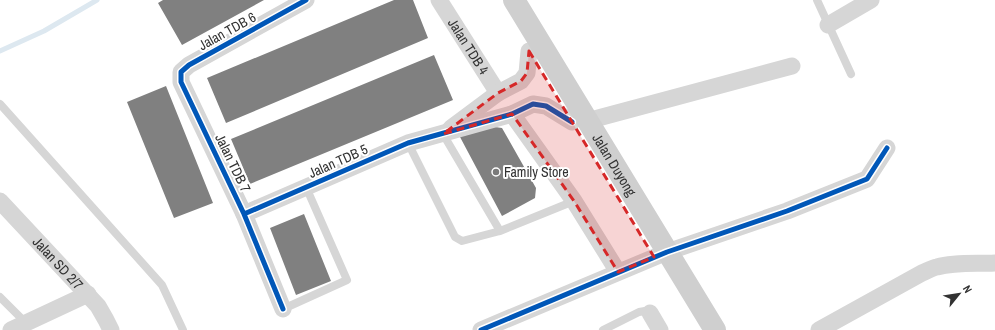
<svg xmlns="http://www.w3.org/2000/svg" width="995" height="330" viewBox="0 0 995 330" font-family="'Archivo Narrow',sans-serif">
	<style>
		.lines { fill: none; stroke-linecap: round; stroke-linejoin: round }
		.stream { stroke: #dde8f0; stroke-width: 5 }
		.building { fill: #808080 }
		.service { stroke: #d6d6d6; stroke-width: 8 }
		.minor { stroke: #d6d6d6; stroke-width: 17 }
		.secondary { stroke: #cfcfcf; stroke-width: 22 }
		.cycleway-casing { stroke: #fff; stroke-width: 8 }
		.cycleway { stroke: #0057b8; stroke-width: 5 }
		.marked { fill: #d62828; fill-opacity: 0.2; stroke: #d62828; stroke-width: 3; stroke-dasharray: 8 5; stroke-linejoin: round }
		.poi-dot { fill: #7a7a7a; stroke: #fff; stroke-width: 1.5 }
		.labels { text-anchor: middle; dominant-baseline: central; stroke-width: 4; stroke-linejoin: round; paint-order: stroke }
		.street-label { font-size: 14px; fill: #323232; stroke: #fff }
		.poi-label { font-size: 14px; fill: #323232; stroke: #fff; text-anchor: start }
	</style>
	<rect width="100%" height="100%" fill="#fff"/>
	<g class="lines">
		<path class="stream" d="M0 51 44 31 97 0"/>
	</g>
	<path class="building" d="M163 0H264L182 45 158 3Z
		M394 0H413L428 38 226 123 207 78Z
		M434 55 453 100 250 184 231 139Z
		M166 86 213 203 174 218 127 102Z
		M481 125 502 128 536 188 535 198 502 216 460 137Z
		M304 214 331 281 296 295 270 228Z"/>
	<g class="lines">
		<path class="service" d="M817 0 851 74
			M0 104 162 285 183 330
			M443 134 500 231
			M408 143 455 237 462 241 500 231 574 201
			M0 297 26 323
			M283 309 347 280 306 187
			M603 330 639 312 645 311 650 313"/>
		<g class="minor">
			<path id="s1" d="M439 0 498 93"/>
			<path d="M828 25 871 0"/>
			<path d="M512 114 574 201 618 272"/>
			<path d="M587 121 792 66"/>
			<path d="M451 128 498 93 521 81 527 73 529 51"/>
			<path id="s2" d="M0 201 98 306 106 320 111 330"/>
			<path d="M244 214 408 143 512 114 533 104 546 106 572 122"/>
			<path d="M283 309 244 214 181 82V72L189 65 306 0"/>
			<path d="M650 313 660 330"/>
			<path d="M11 330 88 294"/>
			<path d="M481 330 667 252 787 211 867 179 887 148"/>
			<path d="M819 330 922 273C927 271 932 268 937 267 956 262 976 264 995 263"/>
		</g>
		<path class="secondary" id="s3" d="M514 0 715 330"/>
		<defs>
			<path id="cycleway" d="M244 214 408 143 512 114 533 104 546 106 572 122
				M283 309 244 214 181 82V72L189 65 306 0
				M481 330 667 252 787 211 867 179 887 148"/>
		</defs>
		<use href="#cycleway" class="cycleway-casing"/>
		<use href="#cycleway" class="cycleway"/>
	</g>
	<path class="marked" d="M529 51 654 257 618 272 574 201 512 114 443 134 498 93 521 81 527 73Z"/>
	<circle class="poi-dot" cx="496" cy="172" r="4"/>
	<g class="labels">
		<g class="street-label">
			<text transform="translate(227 31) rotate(-29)">Jalan TDB 6</text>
			<text stroke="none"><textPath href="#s1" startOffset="55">Jalan TDB 4</textPath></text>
			<text transform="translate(338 161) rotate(-24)">Jalan TDB 5</text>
			<text transform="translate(233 163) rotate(64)">Jalan TDB 7</text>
			<text stroke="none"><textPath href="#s3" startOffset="193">Jalan Duyong</textPath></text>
			<text stroke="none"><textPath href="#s2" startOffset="85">Jalan SD 2/7</textPath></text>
		</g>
		<g class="poi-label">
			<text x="504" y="172">Family Store</text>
		</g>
	</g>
	<g transform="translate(959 294) rotate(60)" stroke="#ffffff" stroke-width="3" paint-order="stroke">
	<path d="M0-3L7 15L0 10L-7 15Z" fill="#323232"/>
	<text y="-6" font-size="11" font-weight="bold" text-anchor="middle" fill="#323232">N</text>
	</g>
</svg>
